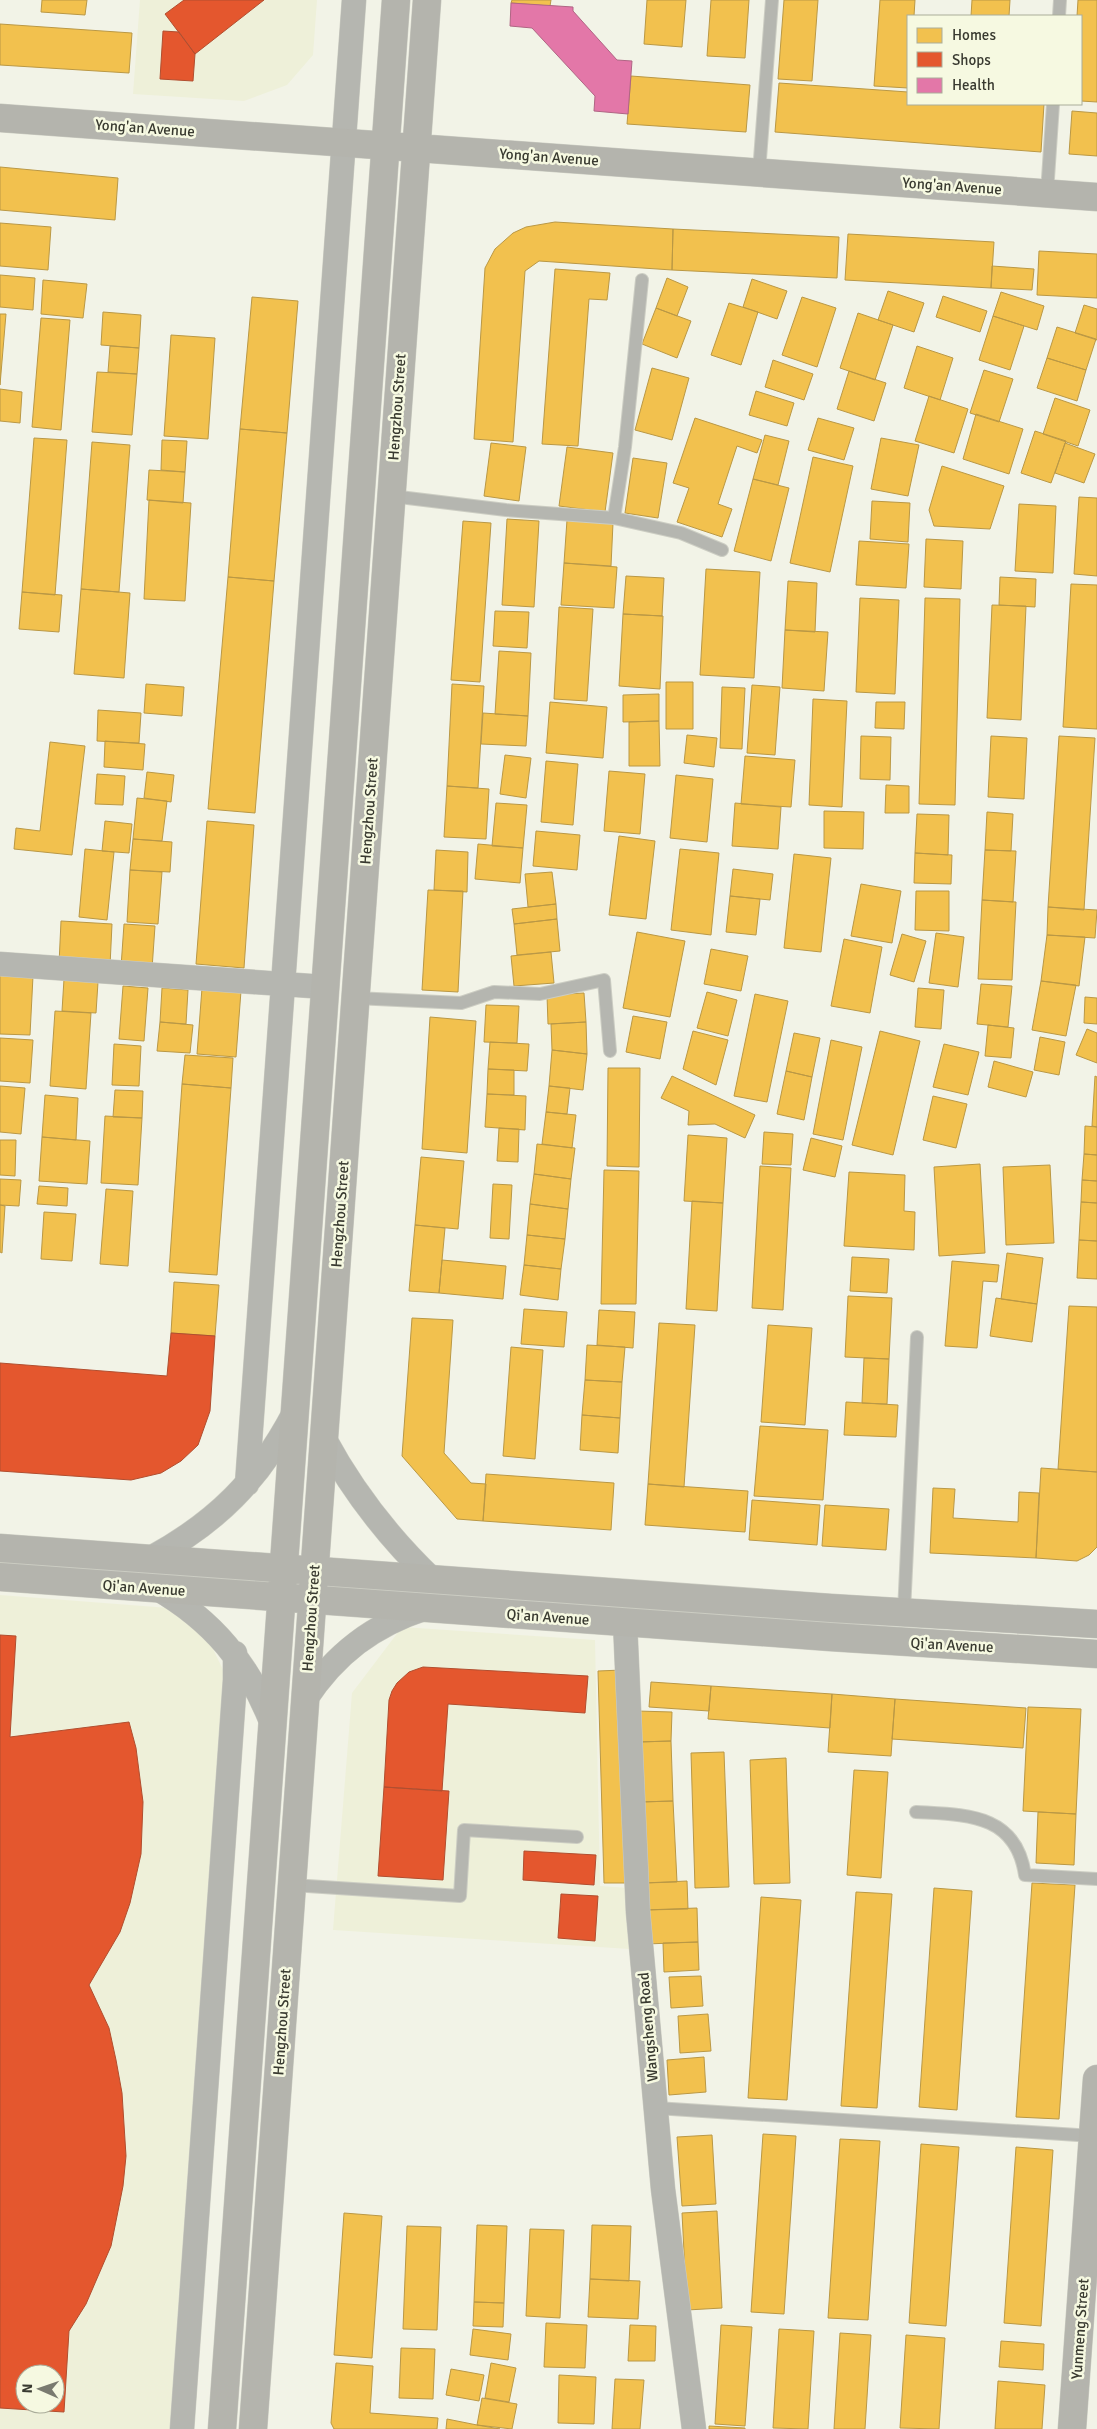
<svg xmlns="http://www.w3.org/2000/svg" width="1097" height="2429" viewBox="0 0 1097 2429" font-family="Signika,sans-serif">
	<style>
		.built { fill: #eef0d9; fill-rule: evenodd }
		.homes { fill: #f2c14e; stroke: #ba9845 }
		.shops { fill: #e4572e; stroke: #b14e2f; fill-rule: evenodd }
		.health { fill: #e377a8; stroke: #b06584 }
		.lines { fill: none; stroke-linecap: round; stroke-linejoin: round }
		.lane-casing { stroke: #cccdc3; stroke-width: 14 }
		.street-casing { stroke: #cccdc3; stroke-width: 25 }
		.secondary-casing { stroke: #cccdc3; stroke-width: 29 }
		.lane { stroke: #b5b6b0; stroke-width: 12 }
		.street { stroke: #b5b6b0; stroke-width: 24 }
		.secondary { stroke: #b4b4ad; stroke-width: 28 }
		.labels { text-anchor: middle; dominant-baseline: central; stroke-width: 5; stroke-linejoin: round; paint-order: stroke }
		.street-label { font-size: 15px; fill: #393a30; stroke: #f6f9e1 }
	</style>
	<rect width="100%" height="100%" fill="#f2f3e7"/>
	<path class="built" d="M140 0H317L313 55 287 85 244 101 133 94Z
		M0 1595 169 1608 185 1618 212 1647 228 1680 170 2429H0ZM25 2374H55V2404H25Z
		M402 1627 595 1640 600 1886 628 1888 630 1949 333 1930 352 1693Z"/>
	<path class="homes" d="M42 0H87L85 15 41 12Z
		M512 0H551L550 6 511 3Z
		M647 0H686L682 47 644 44Z
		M711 0H749L745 58 707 56Z
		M784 0H818L812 81 778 79Z
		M880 0H915L914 16H908V88L874 86Z
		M972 0H1010L1009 16H971Z
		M1078 0H1097V102L1081 101V16H1077Z
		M0 24 132 33 129 73 0 65Z
		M631 76 750 85 746 132 627 124Z
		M779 83 908 92V104H1044L1041 152 775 132Z
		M1072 111 1097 113V156L1069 154Z
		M0 167 118 178 115 220 0 210Z
		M555 222 673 229 672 270 539 261 525 271 513 442 474 439 485 268 495 249 513 233 526 227Z
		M0 223 51 227 48 270 0 266Z
		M673 229 839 237 837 278 672 270Z
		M848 234 994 242 991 288 845 280Z
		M1039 251 1097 254V298L1037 295Z
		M992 266 1034 269 1032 290 991 288Z
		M555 269 610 273 607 300 589 299 578 446 542 444Z
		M0 275 35 278 33 310 0 307Z
		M667 278 688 287 677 316 656 308Z
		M752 279 787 291 777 319 743 307Z
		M43 280 87 284 83 318 41 314Z
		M888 291 924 303 914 332 878 320Z
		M1001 292 1044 306 1037 330 993 316Z
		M943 296 987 311 980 332 936 317Z
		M252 297 298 301 287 433 240 429Z
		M802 297 836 308 817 367 782 355Z
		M729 303 758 312 741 365 711 355Z
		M1084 305 1097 309V340L1075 333Z
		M656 308 691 321 677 358 642 344Z
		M103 312 141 315 139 348 101 345Z
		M858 313 893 325 875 380 840 368Z
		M0 314H6L0 385Z
		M993 316 1024 326 1010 370 979 360Z
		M41 318 70 320 61 430 32 427Z
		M1057 327 1096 339 1086 370 1047 358Z
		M171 335 215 338 208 439 164 436Z
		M110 346 139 348 137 374 108 372Z
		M917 346 953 358 940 400 904 388Z
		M1047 358 1086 370 1077 401 1037 388Z
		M773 360 813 374 804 400 765 387Z
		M652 368 689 378 672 440 635 430Z
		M984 370 1013 379 999 422 970 413Z
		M849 371 886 383 874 421 837 409Z
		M97 372 137 374 132 435 92 432Z
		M0 389 22 392 20 423 0 421Z
		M756 391 794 403 787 426 749 415Z
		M929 396 968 409 954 453 915 441Z
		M1055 398 1090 410 1078 446 1043 434Z
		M976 414 1023 429 1009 474 963 459Z
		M695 418 762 440 757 453 737 446 718 504 732 509 722 537 677 522 689 488 673 483Z
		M818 418 854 428 844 460 808 450Z
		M240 429 287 433 274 581 228 577Z
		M1035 431 1066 441 1051 483 1021 473Z
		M765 435 789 441 778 485 753 479Z
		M34 438 67 440 55 595 22 592Z
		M881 438 919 445 908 496 871 489Z
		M162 440 187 441 185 472 161 470Z
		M92 442 130 445 119 592 81 589Z
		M491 443 526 447 519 501 484 496Z
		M1065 443 1095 454 1084 483 1055 473Z
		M567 447 613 453 605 512 559 506Z
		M813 457 853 466 830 572 790 563Z
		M633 458 667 463 658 518 625 513Z
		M942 466 1004 486 990 529 934 526 929 510Z
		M149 470 185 472 183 503 147 500Z
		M753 479 789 488 771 561 734 551Z
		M1079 497 1097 498V576L1074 574Z
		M149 500 191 503 185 601 144 599Z
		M872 501 910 503 908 542 870 539Z
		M1019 504 1056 506 1053 573 1015 571Z
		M507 519 539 521 534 607 502 605Z
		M567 520 613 523 611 566 564 563Z
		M463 521 491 523 480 682 451 680Z
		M926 539 963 541 961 589 924 587Z
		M859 541 909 544 906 588 856 585Z
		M564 563 617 567 614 608 561 605Z
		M706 569 760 572 754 678 700 675Z
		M626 576 664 578 662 616 623 614Z
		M228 577 274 581 255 813 208 809Z
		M1000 577 1036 579 1035 607 999 605Z
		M788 581 817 583 815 632 785 630Z
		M1071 584 1097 585V729L1063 727Z
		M81 589 130 593 124 678 74 674Z
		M22 592 62 595 59 632 19 629Z
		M860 598 899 600 895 694 856 692Z
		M925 598 960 599 955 805 919 804Z
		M992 605 1026 606 1021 720 987 718Z
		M559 607 593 609 587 701 554 699Z
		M495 611 529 612 527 648 493 646Z
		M623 614 663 616 660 689 619 686Z
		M785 630 828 632 824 691 782 688Z
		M499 651 531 653 528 716 495 714Z
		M666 682H693V729H666Z
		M146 684 184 687 182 716 144 713Z
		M452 684 484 686 478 788 447 786Z
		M752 685 780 687 775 755 747 753Z
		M722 687 745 688 742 749 720 748Z
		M659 694V721L623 722V695Z
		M813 699 847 701 842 807 809 805Z
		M550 702 607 707 603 758 546 753Z
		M876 702H905L904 729 875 728Z
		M98 710 141 713 139 743 97 741Z
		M483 713 528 716 526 746 481 744Z
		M659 721 660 766H629V722Z
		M687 735 717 738 714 767 684 763Z
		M861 736 891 737 890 780 860 779Z
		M991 736 1027 738 1024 799 988 797Z
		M1059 736 1095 738 1084 910 1048 907Z
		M105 741 145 744 143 770 104 767Z
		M50 742 85 746 72 855 14 849 16 828 40 831Z
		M505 755 531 758 526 798 500 794Z
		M745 756 795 760 791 807 741 804Z
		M546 761 578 764 573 825 541 822Z
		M609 771 645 774 640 834 604 831Z
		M147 772 174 775 171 802 144 798Z
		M97 774 125 776 123 805 95 804Z
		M676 775 713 779 707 842 670 838Z
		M886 785 909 786V813H885Z
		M447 786 489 789 486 839 444 837Z
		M137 798 167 801 162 841 133 839Z
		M496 803 527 805 523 848 492 846Z
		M735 803 781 807 778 849 732 846Z
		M824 811 864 812 863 849 824 848Z
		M987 812 1013 814 1011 851 985 850Z
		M917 814 949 815 948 855 915 853Z
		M105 821 132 824 129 853 102 851Z
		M207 821 254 825 244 968 196 964Z
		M536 831 580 835 577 870 533 866Z
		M619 836 655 841 646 919 609 915Z
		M133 839 172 842 170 872 130 870Z
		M478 844 523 848 520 883 475 879Z
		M85 849 114 852 107 920 79 917Z
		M680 849 719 853 711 935 671 930Z
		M436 850 468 852 467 892 434 890Z
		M985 850 1016 851 1013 902 982 900Z
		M915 853 952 855 951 884 914 883Z
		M794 854 831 858 821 952 784 948Z
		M733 869 773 874 770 900 730 896Z
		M130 870 162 872 158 924 127 922Z
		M552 872 556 904 528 907 525 874Z
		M861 884 901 891 892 943 851 936Z
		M428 890 463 891 458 992 422 990Z
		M916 891H949V931L915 930Z
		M730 896 760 899 756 935 726 932Z
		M982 900 1016 902 1012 980 978 979Z
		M556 904 557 919 514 924 512 909Z
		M1048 907 1097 910 1095 938 1047 935Z
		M557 919 560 951 517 955 514 924Z
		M61 921 112 924 110 966 59 964Z
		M124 924 155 926 152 969 121 967Z
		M637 932 685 941 670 1017 623 1008Z
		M936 933 964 937 958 987 929 983Z
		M902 934 926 941 914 982 890 975Z
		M1047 935 1085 937 1079 986 1041 981Z
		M844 939 882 947 870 1013 831 1006Z
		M711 949 748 956 741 991 704 984Z
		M551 952 554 983 514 986 511 956Z
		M0 974 33 976 30 1035 0 1034Z
		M64 979 98 982 96 1013 62 1011Z
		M1041 981 1076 985 1066 1036 1032 1030Z
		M981 984 1012 986 1008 1027 977 1024Z
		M123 986 148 988 144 1041 119 1039Z
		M162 988 188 990 186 1024 160 1022Z
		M202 988 241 991 236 1057 197 1054Z
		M918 988 944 990 941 1029 915 1027Z
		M707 992 737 1000 728 1036 697 1028Z
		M584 993 586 1022 548 1024 547 995Z
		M755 994 788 1001 767 1102 734 1096Z
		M1085 997 1097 998V1024L1084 1023Z
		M486 1005 519 1006 517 1043 484 1042Z
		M55 1011 91 1013 86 1089 50 1086Z
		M633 1016 667 1022 660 1059 626 1052Z
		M430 1017 476 1021 467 1153 422 1149Z
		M160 1022 193 1025 190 1053 157 1051Z
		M586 1022 587 1054 552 1050 551 1024Z
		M988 1025 1014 1028 1011 1058 985 1056Z
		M1087 1029 1097 1033V1063L1076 1055Z
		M693 1031 728 1040 716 1085 683 1069Z
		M880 1031 920 1041 893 1155 852 1145Z
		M794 1033 820 1038 812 1077 786 1071Z
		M1040 1037 1065 1042 1059 1075 1034 1070Z
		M0 1038 33 1040 30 1083 0 1081Z
		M831 1040 862 1047 843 1140 813 1134Z
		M490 1042 529 1044 527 1071 488 1069Z
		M114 1044 141 1046 139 1086 112 1085Z
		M944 1044 979 1052 968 1095 933 1087Z
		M552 1050 587 1054 583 1090 549 1086Z
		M185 1055 233 1058 231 1088 182 1084Z
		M994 1061 1033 1072 1026 1097 988 1087Z
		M608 1068H640L639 1167 607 1166Z
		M488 1069 514 1070V1095L487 1094Z
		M786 1071 812 1077 804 1120 777 1114Z
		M672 1076 755 1115 745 1138 715 1124 688 1125 689 1111 661 1098Z
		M1095 1076 1097 1077V1127L1092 1126Z
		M182 1084 231 1088 217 1275 169 1272Z
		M0 1086 25 1088 21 1134 0 1132Z
		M549 1086 570 1088 567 1114 546 1112Z
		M115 1090 143 1091 142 1118 113 1117Z
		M487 1094 526 1096 525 1130 485 1127Z
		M45 1095 78 1098 76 1140 42 1137Z
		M933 1096 967 1104 956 1148 923 1140Z
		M546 1112 576 1115 572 1148 542 1144Z
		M105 1116 142 1118 138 1185 101 1183Z
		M1085 1126 1097 1127V1155L1084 1154Z
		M499 1128 519 1129 518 1162 497 1161Z
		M764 1132 793 1134 791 1165 762 1164Z
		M688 1135 727 1138 723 1203 684 1201Z
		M42 1137 90 1141 87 1184 39 1181Z
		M811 1138 842 1146 835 1177 803 1170Z
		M0 1140H16L15 1176 0 1175Z
		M537 1144 575 1148 571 1179 534 1174Z
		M1084 1154 1097 1155V1181L1082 1180Z
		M421 1157 464 1161 458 1229 415 1225Z
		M980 1164 985 1253 939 1256 934 1167Z
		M1050 1165 1054 1243 1006 1245 1003 1167Z
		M760 1166 791 1168 783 1310 752 1308Z
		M604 1170 639 1171 636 1304H601Z
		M849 1172 905 1175 904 1211 915 1212 914 1250 844 1246Z
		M534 1174 571 1179 568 1209 530 1204Z
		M0 1179 21 1180 19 1206 0 1205Z
		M1082 1180 1097 1181V1203L1081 1202Z
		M493 1184 512 1185 509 1239 490 1238Z
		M39 1186 68 1188 67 1206 37 1204Z
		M106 1189 133 1191 128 1266 100 1264Z
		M692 1201 723 1203 717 1311 686 1309Z
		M1081 1202 1097 1203V1241L1079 1240Z
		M530 1204 568 1209 565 1239 527 1235Z
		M0 1205 5 1206 2 1253 0 1252Z
		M44 1212 76 1214 72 1261 41 1259Z
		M415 1225 445 1228 439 1293 409 1291Z
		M527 1235 565 1239 561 1269 524 1265Z
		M1079 1240 1097 1241V1279L1077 1278Z
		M1007 1253 1043 1258 1037 1304 1001 1299Z
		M852 1257 889 1259 887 1293 850 1291Z
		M442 1260 506 1266 503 1299 439 1293Z
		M952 1261 999 1265 997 1282 983 1281 977 1348 945 1346Z
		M524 1265 561 1269 558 1300 520 1295Z
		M174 1282 219 1285 215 1336 171 1333Z
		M848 1296 892 1298 889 1359 845 1357Z
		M996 1298 1037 1304 1032 1342 990 1336Z
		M1069 1306 1097 1307V1472L1058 1469Z
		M524 1309 567 1312 564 1347 521 1344Z
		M599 1310 635 1312 633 1348 597 1345Z
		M412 1318 453 1320 444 1453 471 1483 486 1484 483 1521 457 1519 402 1456Z
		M659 1323 695 1325 684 1487 648 1484Z
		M768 1325 812 1328 805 1425 761 1422Z
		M587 1345 625 1347 622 1382 585 1380Z
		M511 1347 543 1350 535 1459 503 1456Z
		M864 1358 889 1359 887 1404 862 1403Z
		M585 1380 622 1382 620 1418 582 1415Z
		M846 1402 898 1405 896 1437 844 1435Z
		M582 1415 620 1418 618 1453 580 1450Z
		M760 1426 828 1430 823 1500 754 1496Z
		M1041 1468 1097 1472V1547L1089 1555 1077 1561 1036 1558Z
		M486 1474 614 1483 611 1530 483 1521Z
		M648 1484 748 1491 745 1532 645 1525Z
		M933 1488 955 1489 953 1518 1018 1522 1019 1492 1039 1493 1036 1558 930 1553Z
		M752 1500 820 1505 817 1545 749 1540Z
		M825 1505 889 1509 886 1550 822 1546Z
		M622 1670 628 1883H604L598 1671Z
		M651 1682 711 1686 709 1711 649 1707Z
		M711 1686 832 1694 830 1728 708 1719Z
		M832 1694 895 1699 891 1756 828 1752Z
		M895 1699 1026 1708 1023 1748 892 1739Z
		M1028 1707 1081 1709 1076 1814 1023 1811Z
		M637 1711 672 1712 671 1741 638 1742Z
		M671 1741 673 1801 640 1802 638 1742Z
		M724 1752 729 1887 695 1888 691 1753Z
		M786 1758 790 1883 754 1884 750 1760Z
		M854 1770 888 1772 881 1878 847 1875Z
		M673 1801 677 1882 644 1883 640 1802Z
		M1038 1812 1076 1814 1074 1865 1036 1863Z
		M687 1881 688 1909 645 1910 644 1883Z
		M1032 1883 1075 1885 1059 2119 1016 2117Z
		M934 1888 972 1891 957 2110 919 2107Z
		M856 1892 892 1894 877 2108 841 2106Z
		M761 1897 801 1900 787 2100 748 2098Z
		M697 1908 698 1942 646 1944 645 1910Z
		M698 1942 699 1970 664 1972 663 1943Z
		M701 1976 703 2006 671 2008 669 1977Z
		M708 2014 711 2051 680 2053 678 2016Z
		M704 2057 706 2092 669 2095 667 2060Z
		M763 2134 796 2136 784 2314 751 2312Z
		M712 2135 716 2204 682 2206 677 2137Z
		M840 2139 880 2141 868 2320 828 2318Z
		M921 2144 959 2147 946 2326 909 2323Z
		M1016 2147 1053 2150 1041 2326 1004 2323Z
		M717 2211 722 2308 687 2310 682 2213Z
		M344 2213 382 2216 372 2358 334 2355Z
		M477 2225 507 2226 504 2303 474 2302Z
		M592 2225 631 2226 629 2281 590 2279Z
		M407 2226 441 2227 437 2330 403 2329Z
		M530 2229 564 2230 560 2318 526 2316Z
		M590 2279 640 2281 638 2319 588 2317Z
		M474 2302 504 2303 503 2327 473 2326Z
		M546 2323 587 2325 585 2368 544 2367Z
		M630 2325 656 2326 655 2361H628Z
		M721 2325 752 2327 745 2426 715 2424Z
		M473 2329 511 2334 508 2360 470 2355Z
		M779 2329 814 2331 808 2429 773 2428Z
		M840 2333 871 2335 865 2429H834Z
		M906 2335 945 2338 939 2429 900 2428Z
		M1001 2341 1044 2344 1043 2370 999 2367Z
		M401 2348 435 2349 433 2399 399 2398Z
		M336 2363 373 2366 370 2413 438 2418 437 2429H334L331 2423Z
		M491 2363 516 2368 509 2402 485 2398Z
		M451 2369 484 2375 479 2401 446 2395Z
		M559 2375 596 2377 594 2424 558 2423Z
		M615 2379 644 2380 640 2429H612Z
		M998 2381 1045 2385 1042 2429H995Z
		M482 2398 517 2404 512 2429 477 2425Z
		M447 2419 477 2425 500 2429H446Z
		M709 2426 745 2428V2429H709Z"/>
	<path class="shops" d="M184 0H264L195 54 165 14Z
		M163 31 179 32 195 54 193 81 160 79Z
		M171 1333 215 1336 210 1411 198 1445 181 1461 161 1473 131 1480 0 1471V1363L167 1376Z
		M0 1635 16 1636 10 1737 129 1722 136 1748 143 1802 141 1854 130 1903 120 1932 89 1985 109 2028 116 2060 122 2093 126 2156 123 2186 111 2246 86 2304 69 2331 64 2412 0 2408ZM25 2374H55V2404H25Z
		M423 1667 588 1676 585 1713 448 1704 442 1791 384 1787 389 1700 392 1691 397 1683 409 1672Z
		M384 1787 449 1791 443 1880 378 1876Z
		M524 1851 596 1855 594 1885 523 1880Z
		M561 1894 598 1896 595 1941 558 1938Z"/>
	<path class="health" d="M511 3 573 7V11L617 60 632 61 628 114 594 111 595 96 532 28 510 26Z"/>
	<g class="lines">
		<defs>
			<path id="lane" d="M1059 16 1060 0
				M759 172 772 0
				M1047 193 1053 104
				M391 496 506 510 614 518 681 533 722 550
				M614 518 625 447 642 280
				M355 998 461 1003 494 992 540 994 604 980 610 1051
				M904 1612 917 1337
				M916 1812C965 1815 1016 1813 1025 1875L1097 1879
				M292 1885 460 1896 464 1830 577 1837
				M656 2108 1093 2136"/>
			<path id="street" d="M0 964 325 987
				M324 1438C353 1492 388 1537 432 1579
				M247 1484 354 0
				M149 1559C216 1523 259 1480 294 1413
				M156 1588C212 1620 249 1664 272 1724
				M625 1622 638 1912 663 2189 694 2429
				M305 1700C335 1654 373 1625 426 1608
				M182 2429 235 1680V1653"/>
			<path id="secondary" d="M0 118 1097 197
				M0 1548 831 1608 1097 1624
				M0 1577 830 1637 1097 1654
				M222 2429 396 0
				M253 2429 427 0
				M1072 2429 1097 2079"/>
		</defs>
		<use href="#lane" class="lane-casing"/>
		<use href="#street" class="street-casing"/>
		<use href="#secondary" class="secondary-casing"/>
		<use href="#lane" class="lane"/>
		<use href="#street" class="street"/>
		<use href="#secondary" class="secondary"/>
	</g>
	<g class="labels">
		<g class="street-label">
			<text transform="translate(145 128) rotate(4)">Yong'an Avenue</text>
			<text transform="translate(549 157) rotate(4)">Yong'an Avenue</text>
			<text transform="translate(952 186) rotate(4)">Yong'an Avenue</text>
			<text transform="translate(397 407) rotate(-86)">Hengzhou Street</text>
			<text transform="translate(369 811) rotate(-86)">Hengzhou Street</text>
			<text transform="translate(340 1214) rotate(-86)">Hengzhou Street</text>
			<text transform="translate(144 1588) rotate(4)">Qi'an Avenue</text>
			<text transform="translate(548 1617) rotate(4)">Qi'an Avenue</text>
			<text transform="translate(311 1618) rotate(-86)">Hengzhou Street</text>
			<text transform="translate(952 1645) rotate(3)">Qi'an Avenue</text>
			<text transform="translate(282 2022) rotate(-86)">Hengzhou Street</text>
			<text transform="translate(648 2027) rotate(-95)">Wangsheng Road</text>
			<text transform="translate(1080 2329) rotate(-86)">Yunmeng Street</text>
		</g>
	</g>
	<rect x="907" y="15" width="175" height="90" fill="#f6f9e1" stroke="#aaad9a"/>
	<rect x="917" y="28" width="25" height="15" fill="#f2c14e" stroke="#aaad9a"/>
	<text x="952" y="40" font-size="15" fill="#393a30">Homes</text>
	<rect x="917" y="52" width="25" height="15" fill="#e4572e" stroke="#aaad9a"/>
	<text x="952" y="65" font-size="15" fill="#393a30">Shops</text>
	<rect x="917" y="78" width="25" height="15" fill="#e377a8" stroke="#aaad9a"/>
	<text x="952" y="90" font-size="15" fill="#393a30">Health</text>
	<g transform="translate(40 2389) rotate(272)"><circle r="24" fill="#f6f9e1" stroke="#aaad9a"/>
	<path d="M0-4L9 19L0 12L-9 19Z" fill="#7a7b70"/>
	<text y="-8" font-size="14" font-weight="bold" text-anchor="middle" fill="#393a30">N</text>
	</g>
</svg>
